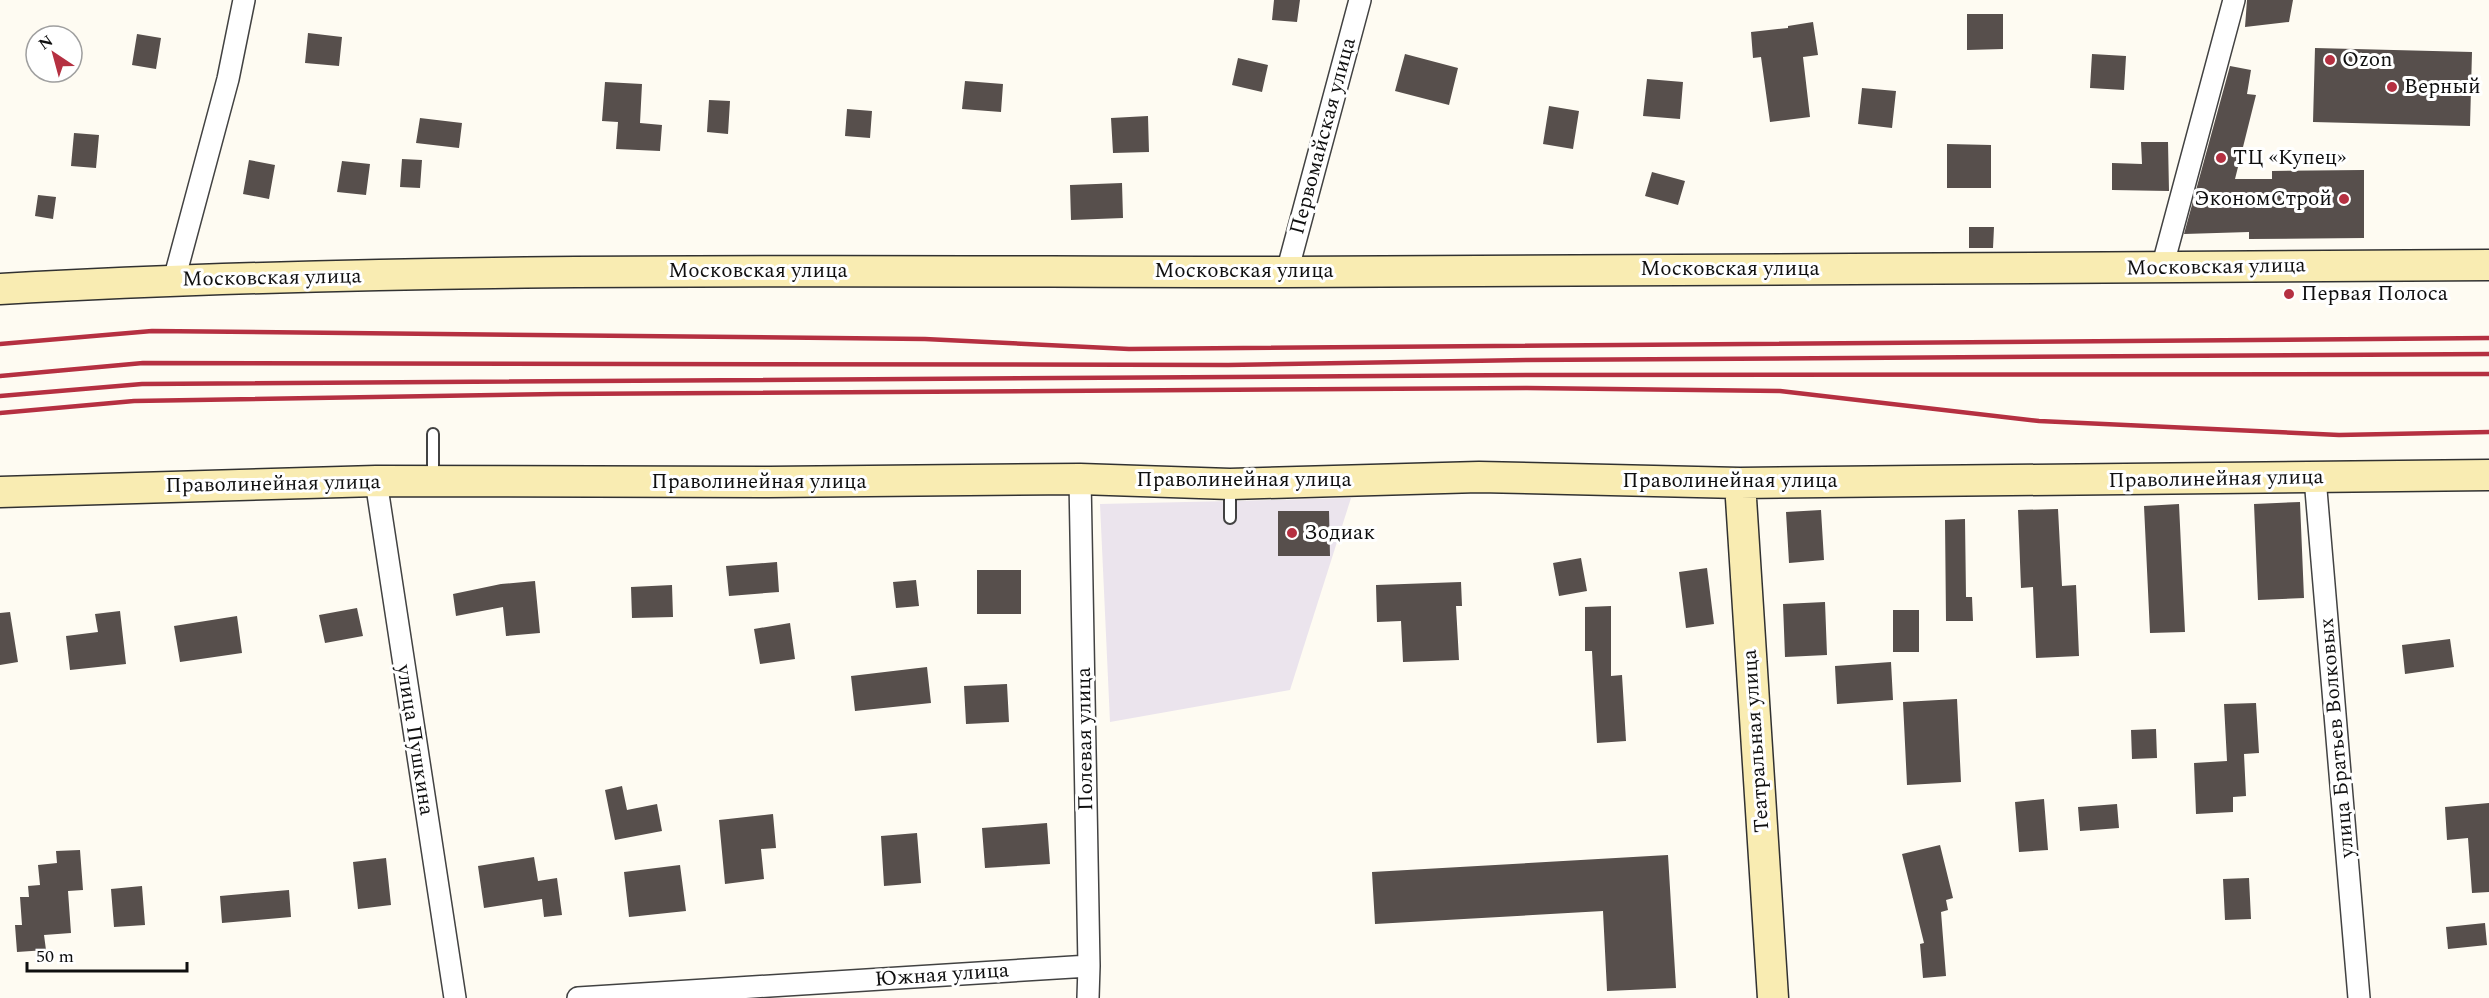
<svg xmlns="http://www.w3.org/2000/svg" width="2489" height="998" viewBox="0 0 2489 998" font-family="Spectral,serif">
	<style>
		.industrial { fill: #ebe4ed }
		.building { fill: #574f4c }
		.lines { fill: none; stroke-linecap: round; stroke-linejoin: round }
		.lane-casing { stroke: #424242; stroke-width: 14 }
		.street-casing { stroke: #424242; stroke-width: 24 }
		.secondary-casing { stroke: #313131; stroke-width: 33 }
		.lane { stroke: #fff; stroke-width: 10 }
		.street { stroke: #fff; stroke-width: 21 }
		.secondary { stroke: #f9ecb2; stroke-width: 30 }
		.rail { stroke: #b53041; stroke-width: 4.5 }
		.poi-dot { fill: #b53041; stroke: #fff; stroke-width: 2 }
		.labels { text-anchor: middle; dominant-baseline: central; stroke-width: 6; stroke-linejoin: round; paint-order: stroke }
		.poi-label { font-size: 21px; fill: #0f0f0f; stroke: #fff; text-anchor: start }
		.street-label { font-size: 21px; fill: #0f0f0f; stroke: #fff }
	</style>
	<rect width="100%" height="100%" fill="#fefbf2"/>
	<path class="industrial" d="M1351 498 1290 690 1110 722 1100 504Z"/>
	<path class="building" d="M1274 0H1300L1297 22 1272 20Z
		M2247 0H2293L2289 22 2245 27Z
		M1967 14H2003V49L1967 50Z
		M1813 22 1818 55 1803 57 1810 117 1770 122 1761 57 1753 58 1751 32 1788 28V26Z
		M308 33 342 37 339 66 305 63Z
		M137 34 161 38 156 69 132 65Z
		M2315 48 2472 52 2470 126 2313 122Z
		M1405 54 1458 68 1449 105 1395 91Z
		M2092 54 2126 56 2124 90 2090 88Z
		M1238 58 1268 65 1262 92 1232 85Z
		M2230 66 2251 70 2247 94 2256 95 2235 179H2272V171L2364 170V238L2249 239V232L2184 234Z
		M1647 79 1683 82 1680 119 1643 116Z
		M965 81 1003 84 1001 112 962 109Z
		M605 82 642 84 640 123 662 125 660 151 616 149 618 122 602 121Z
		M1862 88 1896 91 1892 128 1858 124Z
		M709 100 730 101 728 134 707 132Z
		M1549 106 1579 111 1573 149 1543 144Z
		M847 109 872 111 870 138 845 136Z
		M1148 116 1149 152 1113 153 1111 118Z
		M420 118 462 123 459 148 416 143Z
		M74 133 99 135 96 168 71 166Z
		M2141 142H2168L2169 191 2112 190V163L2142 164Z
		M1947 144 1991 145V188H1947Z
		M402 159 422 160 420 188 400 187Z
		M249 160 275 165 269 199 243 194Z
		M342 161 370 164 366 195 337 192Z
		M1652 172 1685 181 1678 205 1645 196Z
		M1122 183 1123 218 1071 220 1070 185Z
		M38 195 56 197 53 219 35 216Z
		M1969 227H1994L1993 248H1969Z
		M2300 502 2304 598 2258 600 2254 504Z
		M2179 504 2185 632 2150 633 2144 506Z
		M2058 509 2062 586 2076 585 2079 656 2036 658 2033 587 2021 588 2018 510Z
		M1821 510 1824 560 1789 563 1786 512Z
		M1278 511H1329L1330 556H1278Z
		M1965 519 1966 597H1972L1973 621H1946L1945 520Z
		M1581 558 1587 591 1559 596 1553 563Z
		M777 562 779 592 729 596 726 566Z
		M1707 568 1714 624 1686 628 1679 572Z
		M977 570H1021V614H977Z
		M916 580 919 606 896 608 893 582Z
		M535 581 540 633 506 636 503 607 456 616 453 594 501 584Z
		M1461 582 1462 606H1456L1459 660 1403 662 1401 621 1377 622 1376 585Z
		M672 585 673 617 632 618 631 587Z
		M1825 602 1827 655 1785 657 1783 604Z
		M1611 606V676L1622 675 1626 741 1597 743 1592 651H1585V607Z
		M357 608 363 636 325 643 319 615Z
		M1893 610H1919V652H1893Z
		M120 611 126 664 70 670 66 636 98 632 95 614Z
		M10 612 18 662 0 665V613Z
		M237 616 242 653 180 662 174 626Z
		M790 623 795 659 760 664 754 629Z
		M2450 639 2454 667 2405 674 2402 645Z
		M1891 662 1893 700 1837 704 1835 666Z
		M927 667 931 703 855 711 851 676Z
		M1007 684 1009 722 966 724 964 686Z
		M1957 699 1961 782 1907 785 1903 702Z
		M2256 703 2259 753 2244 754 2246 796 2233 797V812L2196 814 2194 763 2227 761 2224 704Z
		M2156 729 2157 758 2132 759 2131 730Z
		M622 786 627 810 657 804 662 831 615 840 605 790Z
		M2044 799 2048 850 2019 852 2015 802Z
		M2489 803V892L2472 893 2468 838 2447 840 2445 807Z
		M2117 804 2119 828 2080 831 2078 807Z
		M773 814 776 848 761 849 764 879 725 884 719 820Z
		M1047 823 1050 864 985 868 982 828Z
		M917 833 921 883 884 886 881 836Z
		M1940 845 1953 898 1946 900 1948 910 1941 912 1946 976 1923 978 1920 944 1924 943 1902 854Z
		M80 850 83 890 68 891 71 933 44 935 46 950 17 952 15 925H22L20 897H29L28 886 40 885 38 865 57 863 56 851Z
		M1668 855 1676 988 1607 991 1603 911 1375 924 1372 872Z
		M534 857 538 881 557 878 562 915 544 917 542 899 484 908 478 866Z
		M386 858 391 905 358 909 353 862Z
		M680 865 686 911 629 917 624 872Z
		M2249 878 2251 919 2225 920 2223 879Z
		M142 886 145 925 114 927 111 889Z
		M289 890 291 917 222 923 220 896Z
		M2485 923 2487 945 2448 949 2446 927Z"/>
	<g class="lines">
		<defs>
			<path id="lane" d="M433 478V434
				M1230 518V486"/>
			<path id="street" d="M2162 268 2234 0
				M1287 272 1360 0
				M174 280 228 79 244 0
				M2315 478 2359 998
				M1080 479 1089 966 1088 998
				M376 481 455 998
				M578 998 1089 966"/>
			<path id="secondary" d="M0 289C429 265 859 272 1288 272 1688 271 2089 267 2489 265
				M1740 483 1773 998
				M0 492 376 481 769 482 1080 479 1230 484 1479 477 1740 483 2489 475"/>
		</defs>
		<use href="#lane" class="lane-casing"/>
		<use href="#street" class="street-casing"/>
		<use href="#secondary" class="secondary-casing"/>
		<use href="#lane" class="lane"/>
		<use href="#street" class="street"/>
		<use href="#secondary" class="secondary"/>
		<path class="rail" d="M0 344 152 331 925 339 1129 349 2489 338
			M0 376 143 363 1228 365 1526 360 2489 354
			M0 396 142 384 1526 375 2489 374
			M0 413 134 401 558 394 1527 388 1780 391 2039 421 2339 435 2489 432"/>
	</g>
	<g class="poi-dot">
		<circle cx="2330" cy="60" r="6"/>
		<circle cx="2392" cy="87" r="6"/>
		<circle cx="2221" cy="158" r="6"/>
		<circle cx="2344" cy="199" r="6"/>
		<circle cx="2289" cy="294" r="6"/>
		<circle cx="1292" cy="533" r="6"/>
	</g>
	<g class="labels">
		<g class="poi-label">
			<text x="2342" y="60">Ozon</text>
			<text x="2404" y="87">Верный</text>
			<text x="2233" y="158">ТЦ «Купец»</text>
			<text x="2332" y="199" text-anchor="end">ЭкономСтрой</text>
			<text x="2301" y="294">Первая Полоса</text>
			<text x="1304" y="533">Зодиак</text>
		</g>
		<g class="street-label">
			<text transform="translate(1323 136) rotate(-75)">Первомайская улица</text>
			<text transform="translate(2216 267) rotate(-1)">Московская улица</text>
			<text x="1730" y="269">Московская улица</text>
			<text x="758" y="271">Московская улица</text>
			<text x="1244" y="271">Московская улица</text>
			<text transform="translate(272 278) rotate(-1)">Московская улица</text>
			<text transform="translate(2216 479) rotate(-1)">Праволинейная улица</text>
			<text x="1244" y="480">Праволинейная улица</text>
			<text x="1730" y="481">Праволинейная улица</text>
			<text x="759" y="482">Праволинейная улица</text>
			<text transform="translate(273 484) rotate(-1)">Праволинейная улица</text>
			<text transform="translate(2337 738) rotate(-95)">улица Братьев Волковых</text>
			<text transform="translate(1085 739) rotate(-91)">Полевая улица</text>
			<text transform="translate(415 740) rotate(81)">улица Пушкина</text>
			<text transform="translate(1756 741) rotate(-94)">Театральная улица</text>
			<text transform="translate(942 975) rotate(-4)">Южная улица</text>
		</g>
	</g>
	<g transform="translate(54 54) rotate(324)"><circle r="28" fill="#ffffff" stroke="#9f9f9f" stroke-width="1.5"/>
	<path d="M0-4.5L10 22L0 15L-10 22Z" fill="#b53041"/>
	<text y="-9" font-size="16" font-weight="bold" text-anchor="middle" fill="#0f0f0f">N</text>
	</g>
	<path d="M27 962v9h160v-9" fill="none" stroke="#0f0f0f" stroke-width="3"/>
	<text x="36" y="962" font-size="18" fill="#0f0f0f" stroke="#ffffff" stroke-width="4.5" paint-order="stroke">50 m</text>
</svg>
